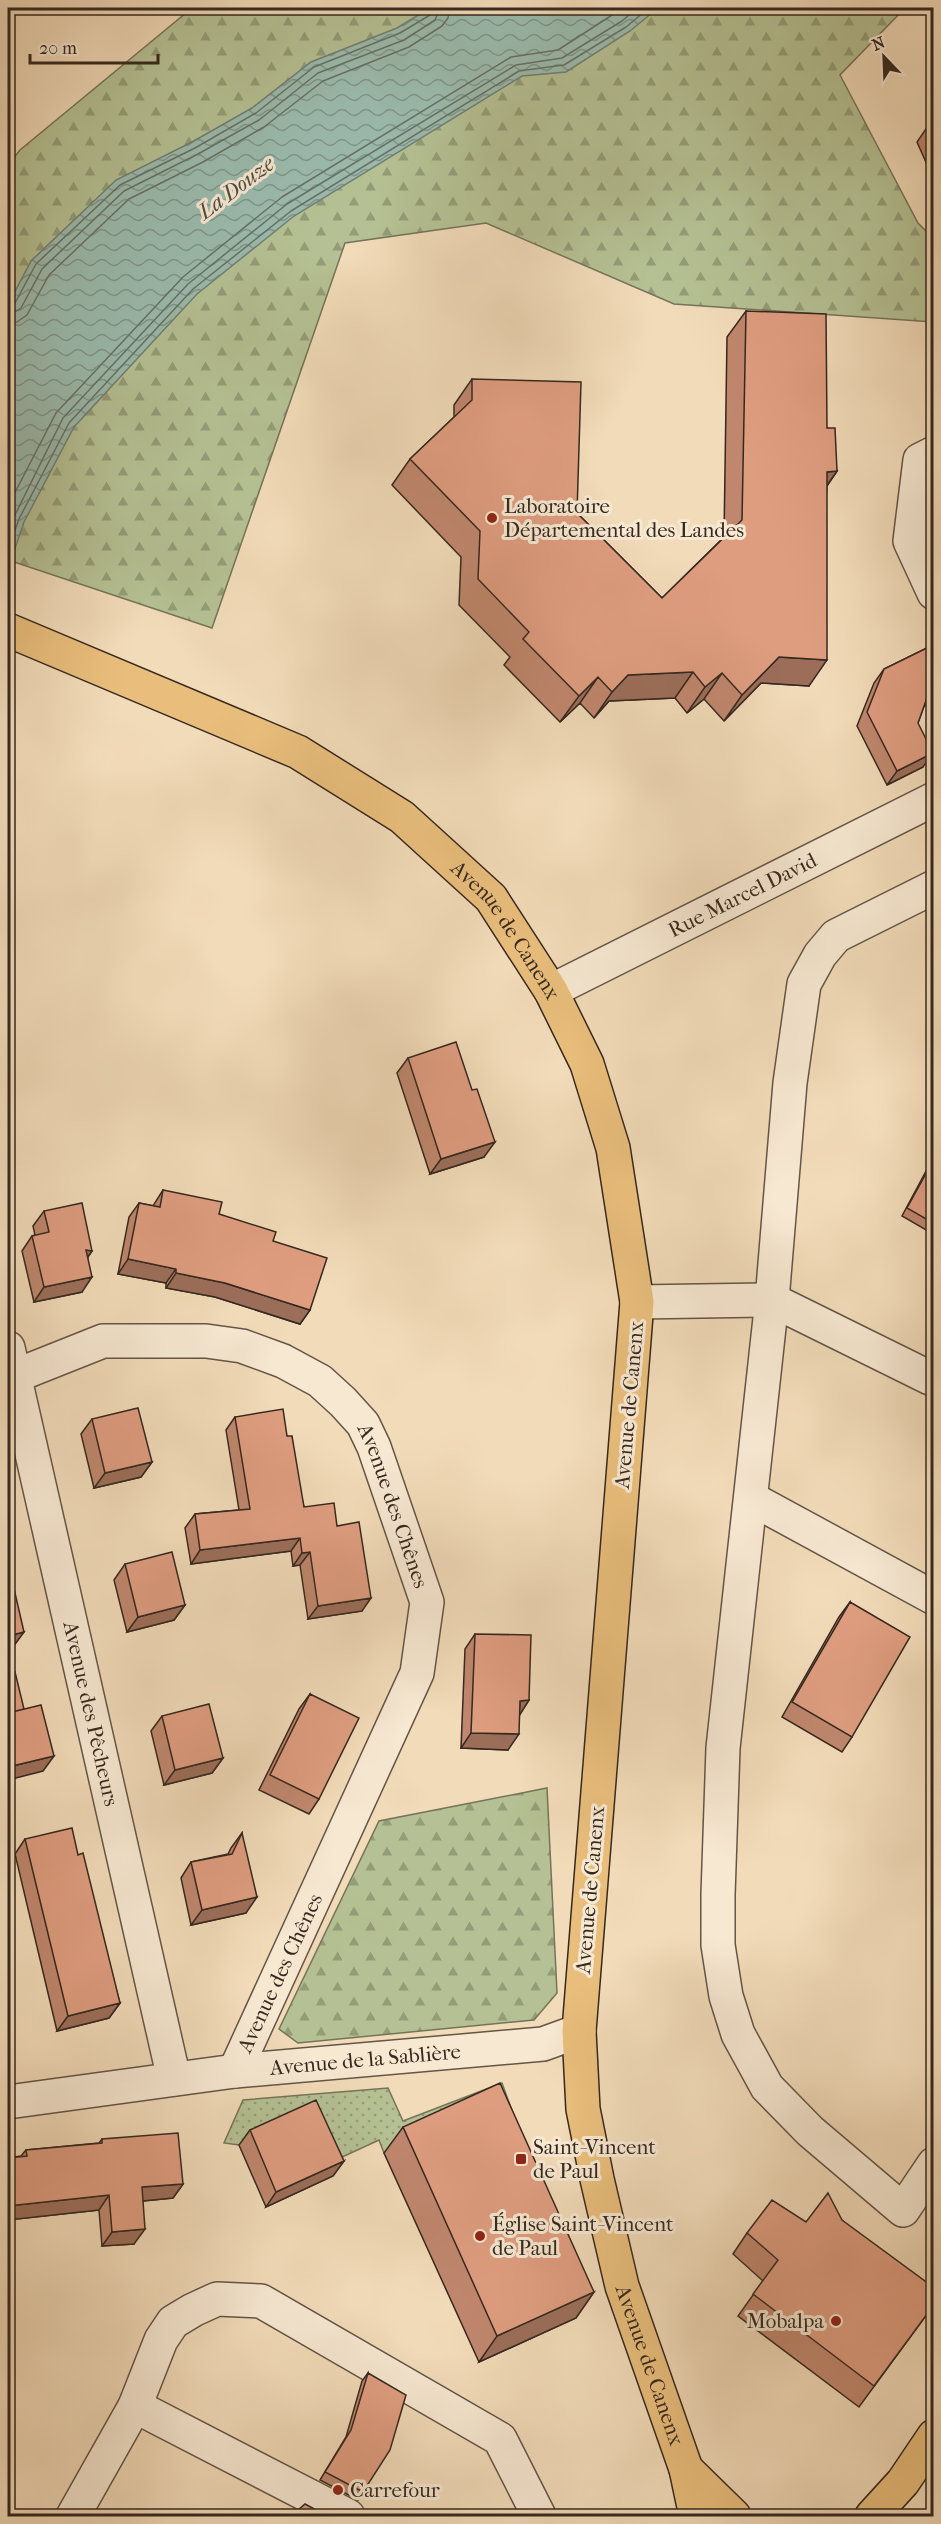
<svg xmlns="http://www.w3.org/2000/svg" width="941" height="2524" viewBox="0 0 941 2524" font-family="'IM FELL French Canon',serif">
	<style>
		.grass { fill: url(#grass-dots); stroke: #75745a; stroke-width: 1.5 }
		.forest { fill: url(#forest-firs); stroke: #75745a; stroke-width: 1.5 }
		.water { fill: url(#water-waves); stroke: #728075; stroke-width: 1.5 }
		.lines { fill: none; stroke-linecap: round; stroke-linejoin: round }
		.shore { stroke: #687266; stroke-width: 1.5 }
		.minor-casing { stroke: #645546; stroke-width: 36 }
		.major-casing { stroke: #35281f; stroke-width: 36 }
		.minor { stroke: #f7e8d2; stroke-width: 33 }
		.major { stroke: #e9be7c; stroke-width: 33 }
		.wall { fill: #c0876e; stroke: #35281f; stroke-width: 1.5 }
		.shaded-wall { fill: #9c6e5a; stroke: #35281f; stroke-width: 1.5 }
		.building { fill: #df9d80; stroke: #35281f; stroke-width: 1.5 }
		.poi-dot { fill: #8f2418; stroke: #f7e8d2; stroke-width: 2 }
		.labels { text-anchor: middle; dominant-baseline: central; stroke-width: 6; stroke-linejoin: round; paint-order: stroke }
		.poi-label { font-size: 21px; fill: #35281f; stroke: #f7e8d2; text-anchor: start }
		.street-label { font-size: 21px; fill: #35281f; stroke: #f7e8d2 }
		.water-label { font-size: 22px; font-style: italic; fill: #4e4d43; stroke: #f7e8d2 }
	</style>
	<defs>
		<pattern id="grass-dots" width="8" height="8" patternUnits="userSpaceOnUse" patternTransform="scale(1.5)"><rect width="8" height="8" fill="#b5c194"/><path d="M2 2h.1M6 6h.1" fill="none" stroke="#949d78" stroke-width="1.8" stroke-linecap="round"/></pattern>
		<pattern id="forest-firs" width="22" height="20" patternUnits="userSpaceOnUse" patternTransform="scale(1.5)"><rect width="22" height="20" fill="#b5c194"/><path d="M5 1l3.5 6h-7zM16 11l3.5 6h-7z" fill="#949d78"/></pattern>
		<pattern id="water-waves" width="16" height="10" patternUnits="userSpaceOnUse" patternTransform="scale(1.5)"><rect width="16" height="10" fill="#9bbbae"/><path d="M0 5q4-4 8 0t8 0" fill="none" stroke="#7f988d"/></pattern>
	</defs>
	<rect width="100%" height="100%" fill="#f2dbb9"/>
	<filter id="stains"><feTurbulence type="fractalNoise" baseFrequency=".00333" numOctaves="4"/><feColorMatrix values="0 0 0 0 .2 0 0 0 0 .09 0 0 0 0 .02 0 0 0 .5 -.17"/></filter>
	<radialGradient id="worn" r=".72"><stop offset=".6" stop-color="#630" stop-opacity="0"/><stop offset="1" stop-color="#630" stop-opacity=".3"/></radialGradient>
	<path class="grass" d="M502 2083 552 2221 482 2110 384 2153 379 2140 327 2164 305 2115 239 2145 224 2143 243 2100 388 2088 403 2121Z"/>
	<path class="forest" d="M192 8H905L840 75 918 223 933 238V322L674 304 486 223 345 243 212 628 8 560V165L20 150Z
		M547 1788 557 1993 534 2020 298 2043 279 2029 379 1821Z"/>
	<path class="water" d="M430 8H658L630 31 566 72 522 76 294 216 197 294 74 427 24 522 8 569V305L31 261 116 180 192 142 252 108 311 62 397 28Z"/>
	<g class="lines">
		<path class="shore" d="M8 306 15 303 36 264 120 185 195 148 256 113 314 67 400 33 430 15 433 8
			M8 314 15 312 21 308 42 269 124 191 198 154 259 120 318 73 404 40 435 20 440 8
			M8 323 17 322 27 315 49 275 129 199 203 162 264 127 323 81 409 47 442 26 448 18 449 8
			M8 506 56 413 183 277 282 197 511 57 558 50 623 8
			M8 529 63 418 188 284 287 204 516 65 562 58 622 21 637 8
			M8 550 19 519 69 423 193 289 291 211 519 71 564 65 626 27 649 8"/>
		<defs>
			<g id="minor">
				<path d="M934 453 920 460 910 541 934 593"/>
				<path d="M934 887 836 936 820 955 804 984 790 1083 772 1300 723 1748 718 1895V1945L726 1996 738 2034 767 2087 810 2131 903 2210 934 2164"/>
				<path id="s1" d="M551 991 934 799"/>
				<path d="M637 1302 772 1300 930 1378 934 1373"/>
				<path id="s2" d="M8 1348 174 2079"/>
				<path id="s3" d="M15 1376 103 1341H206L242 1346 283 1361 320 1381 343 1402 363 1424 374 1447 427 1602 417 1673 235 2071"/>
				<path d="M752 1499 934 1598"/>
				<path id="s4" d="M8 2102 235 2071 543 2044 579 2031"/>
				<path d="M73 2516 135 2406"/>
				<path d="M348 2516 135 2406 161 2340 173 2322 193 2310 217 2299 261 2301 500 2439 539 2516"/>
			</g>
			<g id="major">
				<path id="s5" d="M8 630 298 752 402 817 491 898 551 991 587 1064 613 1148 637 1302 579 2031 583 2109 597 2179 622 2286 686 2469 696 2516"/>
				<path d="M686 2469 734 2516"/>
				<path d="M872 2516 903 2482 934 2436"/>
			</g>
		</defs>
		<use href="#minor" class="minor-casing"/>
		<use href="#major" class="major-casing"/>
		<use href="#minor" class="minor"/>
		<use href="#major" class="major"/>
	</g>
	<path class="wall" d="M932 120H933V178L917 142Z
		M746 311 827 428 837 471 827 486 809 686 761 683 724 721 704 699 687 713 675 698 609 701 594 718 580 703 560 722 504 665 510 657 459 605 461 557 392 485 410 459 454 417V405L472 379 577 513 662 598 724 537 727 337Z
		M933 645V702L924 706 918 723 923 767 887 785 857 726 874 683 884 669Z
		M408 1058 484 1157 430 1174 397 1073Z
		M933 1158V1234L902 1216Z
		M163 1190 219 1214 273 1241 310 1310 300 1324 215 1297 166 1288V1283L118 1274 129 1217 139 1203 153 1206Z
		M44 1211 92 1251 88 1257 82 1292 34 1302 22 1251 32 1236 35 1235 33 1226Z
		M235 1417 287 1436 304 1507 337 1526 362 1611 308 1619 300 1565 293 1566 291 1551 191 1564 185 1528 195 1514 239 1510 226 1430Z
		M92 1419 152 1462 141 1477 94 1488 81 1434Z
		M125 1564 185 1605 174 1620 127 1632 114 1580Z
		M850 1602 852 1737 842 1752 782 1717 839 1617Z
		M475 1634 529 1700 519 1715 508 1750 461 1748 465 1649Z
		M310 1694 319 1799 309 1814 259 1790 299 1709Z
		M162 1716 223 1758 212 1773 164 1785 151 1731Z
		M242 1833 246 1913 191 1925 181 1878 191 1862 228 1854 231 1848Z
		M25 1839 78 1855 120 2003 109 2018 57 2031 15 1854Z
		M403 2127 594 2292 576 2318 479 2362 384 2153Z
		M250 2130 344 2161 333 2176 266 2207 239 2145Z
		M102 2139 183 2184 173 2198 143 2201 134 2244 102 2246 99 2210 8 2220V2158L21 2156 26 2150 99 2143Z
		M842 2220 933 2306 859 2407 738 2316 763 2281 733 2254 747 2233 806 2222Z
		M368 2373 363 2492 358 2500 320 2480 346 2437 362 2381Z"/>
	<path class="shaded-wall" d="M837 471 819 497 827 472Z
		M779 657 827 660 809 686 761 683 724 721 742 695Z
		M693 672 675 698 609 701 594 718 612 692 628 675Z
		M722 673 704 699 687 713 705 687Z
		M598 677 580 703 560 722 579 696Z
		M933 692V702L918 709 928 695Z
		M933 753 923 767 887 785 897 771Z
		M495 1142 484 1157 430 1174 441 1159Z
		M86 1250 92 1251 81 1266Z
		M128 1259 176 1269 166 1283 118 1274Z
		M176 1273 225 1283 310 1310 300 1324 215 1297 166 1288Z
		M92 1277 82 1292 34 1302 44 1287Z
		M152 1462 141 1477 94 1488 105 1473Z
		M300 1538 291 1551 191 1564 200 1550Z
		M310 1552 300 1565 293 1566 302 1553Z
		M371 1598 362 1611 308 1619 318 1606Z
		M185 1605 174 1620 127 1632 138 1617Z
		M24 1632 13 1647 8 1648V1636Z
		M529 1700 519 1716 520 1701Z
		M471 1733 519 1734 508 1750 461 1748Z
		M54 1756 43 1771 8 1780V1767Z
		M223 1758 212 1773 164 1785 175 1770Z
		M257 1897 246 1913 191 1925 202 1910Z
		M120 2003 109 2018 57 2031 68 2016Z
		M344 2161 333 2176 266 2207 276 2192Z
		M183 2184 173 2198 132 2202 142 2187Z
		M109 2195 99 2210 8 2220V2206Z
		M145 2229 134 2244 102 2246 112 2232Z
		M594 2292 576 2318 479 2362 497 2336Z"/>
	<path class="building" d="M746 311 826 314 827 428H835L837 471 827 472V660L779 657 742 695 722 673 705 687 693 672 628 675 612 692 598 677 579 696 523 639 529 632 478 579 480 531 410 459 472 400V379L581 382 577 513 662 598 742 520Z
		M933 645V692L928 695 918 723 933 753 897 771 867 712 884 669Z
		M456 1042 472 1090 477 1089 495 1142 441 1159 408 1058Z
		M933 1161V1223L907 1208Z
		M163 1190 222 1202 219 1214 276 1232 273 1241 327 1258 310 1310 225 1283 176 1273V1269L128 1259 139 1203 160 1207Z
		M82 1203 92 1251 86 1250 92 1277 44 1287 32 1236 49 1232 44 1211Z
		M138 1408 152 1462 105 1473 92 1419Z
		M283 1409 287 1436H292L304 1507 334 1503 337 1526 359 1522 371 1598 318 1606 310 1552 302 1553 300 1538 200 1550 195 1514 250 1509 235 1417Z
		M172 1552 185 1605 138 1617 125 1564Z
		M12 1580 24 1632 8 1636V1582Z
		M850 1602 910 1637 852 1737 792 1702Z
		M475 1634 531 1635 529 1700 520 1701 519 1734 471 1733Z
		M15 1672 24 1709 8 1713V1674Z
		M310 1694 359 1718 319 1799 270 1775Z
		M209 1704 223 1758 175 1770 162 1716Z
		M41 1705 54 1756 8 1767V1713Z
		M72 1828 78 1855 83 1853 120 2003 68 2016 25 1839Z
		M242 1833 257 1897 202 1910 191 1862 232 1854Z
		M500 2083 594 2292 497 2336 403 2127Z
		M316 2100 344 2161 276 2192 250 2130Z
		M178 2133 183 2184 142 2187 145 2229 112 2232 109 2195 8 2206V2158L27 2156 26 2150 102 2143V2139Z
		M828 2193 842 2220 933 2287V2306L874 2386 753 2294 778 2260 747 2233 772 2200 806 2222Z
		M368 2373 406 2395 390 2450 363 2492 325 2472 351 2430Z
		M305 2504 329 2517H290Z"/>
	<g class="poi-dot">
		<circle cx="492" cy="518" r="6"/>
		<rect x="515" y="2153" width="12" height="12" rx="3"/>
		<circle cx="480" cy="2236" r="6"/>
		<circle cx="836" cy="2321" r="6"/>
		<circle cx="338" cy="2490" r="6"/>
	</g>
	<g class="labels">
		<g class="poi-label">
			<text x="504" y="506">Laboratoire<tspan x="504" dy="24">Départemental des Landes</tspan></text>
			<text x="533" y="2147">Saint-Vincent<tspan x="533" dy="24">de Paul</tspan></text>
			<text x="492" y="2224">Église Saint-Vincent<tspan x="492" dy="24">de Paul</tspan></text>
			<text x="824" y="2321" text-anchor="end">Mobalpa</text>
			<text x="350" y="2490">Carrefour</text>
		</g>
		<g class="street-label">
			<text stroke="none"><textPath href="#s1" startOffset="214">Rue Marcel David</textPath></text>
			<text stroke="none"><textPath href="#s5" startOffset="592">Avenue de Canenx</textPath></text>
			<text transform="translate(629 1405) rotate(-85)">Avenue de Canenx</text>
			<text stroke="none"><textPath href="#s3" startOffset="468">Avenue des Chênes</textPath></text>
			<text stroke="none"><textPath href="#s2" startOffset="375">Avenue des Pêcheurs</textPath></text>
			<text transform="translate(590 1890) rotate(-85)">Avenue de Canenx</text>
			<text transform="translate(280 1973) rotate(-65)">Avenue des Chênes</text>
			<text stroke="none"><textPath href="#s4" startOffset="360">Avenue de la Sablière</textPath></text>
			<text stroke="none"><textPath href="#s5" startOffset="2068">Avenue de Canenx</textPath></text>
		</g>
		<g class="water-label">
			<text transform="translate(236 188) rotate(-37)">La Douze</text>
		</g>
	</g>
	<rect width="941" height="2524" fill="none" stroke="#f2dbb9" stroke-width="30"/>
	<rect x="9" y="9" width="923" height="2506" fill="none" stroke="#35281f" stroke-width="3"/>
	<rect x="15" y="15" width="911" height="2494" fill="none" stroke="#35281f" stroke-width="1.5"/>
	<g transform="translate(884 57) rotate(337)" stroke="#f7e8d2" stroke-width="4.5" paint-order="stroke">
	<path d="M0-4.5L10 22L0 15L-10 22Z" fill="#35281f"/>
	<text y="-9" font-size="16" font-weight="bold" text-anchor="middle" fill="#35281f">N</text>
	</g>
	<path d="M30 54v9h128v-9" fill="none" stroke="#35281f" stroke-width="3"/>
	<text x="39" y="54" font-size="18" fill="#35281f" stroke="#f7e8d2" stroke-width="4.5" paint-order="stroke">20 m</text>
	<rect width="100%" height="100%" filter="url(#stains)"/>
	<rect width="100%" height="100%" fill="url(#worn)"/>
</svg>
